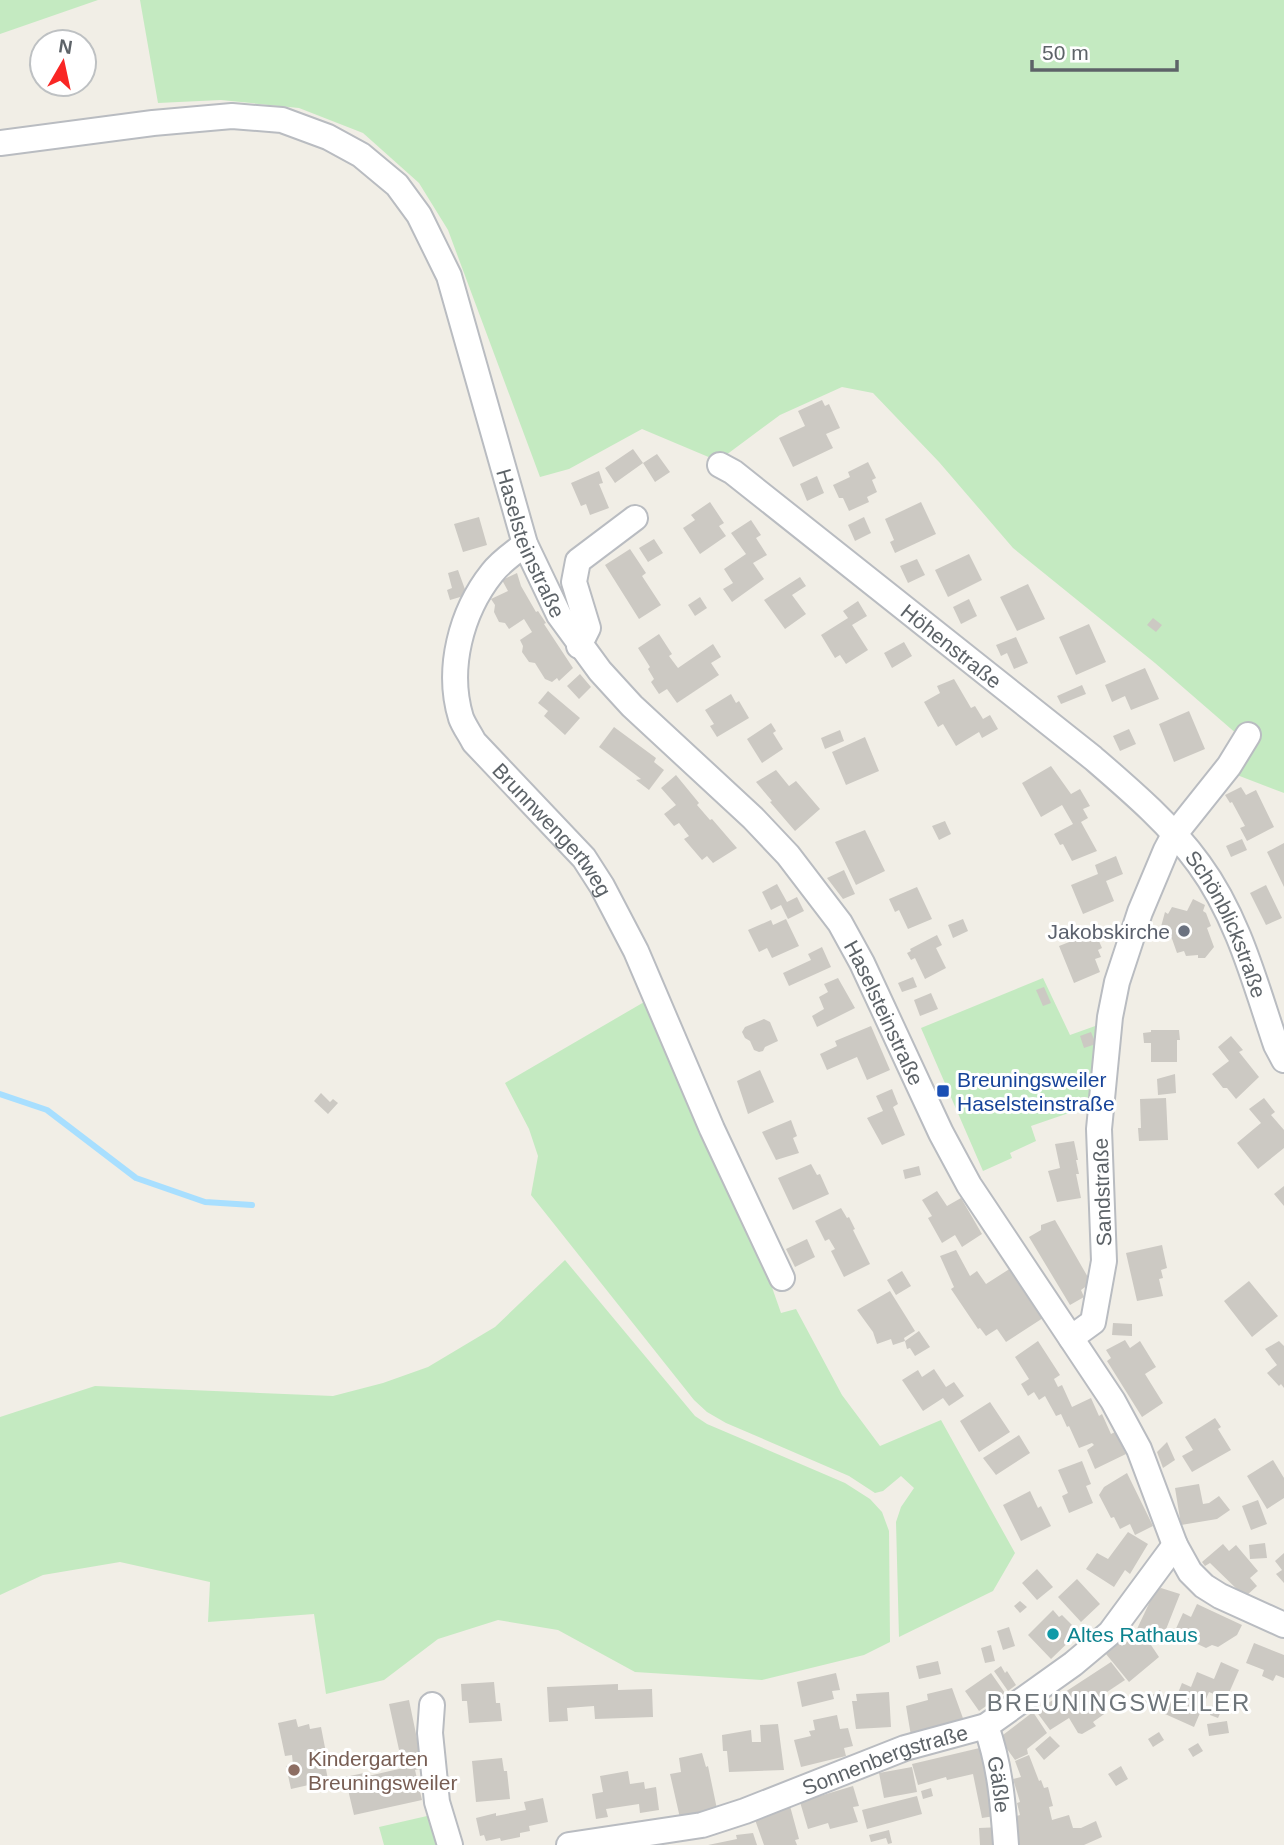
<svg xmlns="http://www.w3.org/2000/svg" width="1284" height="1845" viewBox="0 0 1284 1845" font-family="Helvetica,sans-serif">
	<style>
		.green { fill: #c4eac1 }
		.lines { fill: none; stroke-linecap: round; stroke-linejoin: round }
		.stream { stroke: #a8dfff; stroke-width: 6 }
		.building { fill: #ccc9c3 }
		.minor-casing { stroke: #b9bcc1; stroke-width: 28 }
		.minor { stroke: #fff; stroke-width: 24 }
		.worship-dot { fill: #6b7280; stroke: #fff; stroke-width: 2.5 }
		.transit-dot { fill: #1a4fb4; stroke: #fff; stroke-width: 2.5 }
		.culture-dot { fill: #0f9aa8; stroke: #fff; stroke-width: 2.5 }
		.education-dot { fill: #8d6e63; stroke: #fff; stroke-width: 2.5 }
		.labels { text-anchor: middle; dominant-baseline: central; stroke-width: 6; stroke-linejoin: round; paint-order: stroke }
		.street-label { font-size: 21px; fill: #5d6368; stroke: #fff }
		.worship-label { font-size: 21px; fill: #5b616d; stroke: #fff; text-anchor: end }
		.transit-label { font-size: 21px; fill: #164399; stroke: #fff; text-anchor: start }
		.culture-label { font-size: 21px; fill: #0d838f; stroke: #fff; text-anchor: start }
		.education-label { font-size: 21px; fill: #785e54; stroke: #fff; text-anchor: start }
		.quarter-label { font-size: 24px; letter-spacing: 2px; fill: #6e757a; stroke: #fff }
	</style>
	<rect width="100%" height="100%" fill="#f1eee6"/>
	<path class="green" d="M0 0H98L0 34Z
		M140 0H1284V793L1237 775 1238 735 1155 663 1013 548 939 462 873 393 842 387 780 415 718 461 642 429 569 469 540 477 448 230 419 183 363 133 299 108 221 100 158 103Z
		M1043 978 1070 1035 1098 1025 1092 1105 1031 1126 1036 1141 1010 1153 1012 1158 983 1171 921 1028Z
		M651 998 754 1236 781 1313 796 1309 842 1395 880 1446 941 1420 1015 1553 993 1591 899 1637 896 1522 901 1507 914 1488 901 1476 883 1491 875 1493 849 1476 726 1423 707 1412 694 1400 531 1195 538 1156 529 1129 505 1083Z
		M565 1260 695 1416 707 1424 845 1483 870 1499 882 1512 889 1531 890 1642 864 1655 762 1680 635 1672 558 1630 498 1620 438 1639 384 1680 326 1694 314 1614 208 1622 210 1582 120 1562 43 1575 0 1595V1417L95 1386 333 1396 383 1383 428 1367 495 1327Z
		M427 1816 437 1845H384L379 1827Z"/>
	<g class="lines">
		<path class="stream" d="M0 1094 47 1110 136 1178 205 1202 252 1205"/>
	</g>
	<path class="building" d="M822 400 825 406 829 404 840 428 826 434 833 448 793 467 779 438 805 426 798 411Z
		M633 449 643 463 615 483 605 468Z
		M657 454 670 472 655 482 643 463Z
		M868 462 876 478 872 480 877 492 867 497 869 502 849 511 843 498H839L833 485 850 477 848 472Z
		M599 471 603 483 599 484 609 508 590 515 586 504 581 506 571 483Z
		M817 476 824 493 807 501 800 484Z
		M710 502 724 523 719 526 726 536 700 554 683 528 695 520 691 515Z
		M921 502 936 534 895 553 890 542 894 540 885 519Z
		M479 517 487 545 463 552 454 524Z
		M864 517 871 533 855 541 848 525Z
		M751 520 761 535 756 538 767 555 753 563 764 579 732 602 723 589 733 583 724 569 746 554 731 533Z
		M654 539 663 553 648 562 639 548Z
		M630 549 646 573 642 576 661 605 639 619 605 565Z
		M969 554 982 580 948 597 935 570Z
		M917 559 925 575 908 583 900 566Z
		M458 570 467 595 450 600 447 590 452 588 448 573Z
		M517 573 521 586 536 612 538 611 546 623 544 624 573 668 559 681 557 678 552 682 545 679 535 663 529 662 522 652 523 646 520 640 532 632 524 619 509 629 505 623 499 622 494 612 495 605 491 599 508 591 502 580Z
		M800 577 806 586 792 595 806 614 785 629 764 600Z
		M1028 584 1045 619 1017 631 1000 597Z
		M700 597 707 608 695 616 688 605Z
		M969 599 977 616 961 624 953 607Z
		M858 601 867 616 852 625 868 650 846 664 840 655 835 658 821 635 848 618 843 611Z
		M1153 618 1162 625 1156 632 1147 625Z
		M1089 624 1106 662 1076 675 1059 637Z
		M659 634 672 654 669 656 678 668 713 644 721 657 711 663 719 675 677 703 667 689 659 694 651 682 654 679 648 669 650 667 638 648Z
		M1016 637 1028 663 1014 669 1007 653 1001 656 996 645Z
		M904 642 912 656 892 668 884 653Z
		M1145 668 1159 699 1131 710 1125 696 1112 702 1105 685Z
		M580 674 591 687 579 699 567 686Z
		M954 679 971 708 975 706 983 719 990 715 998 729 982 738 979 732 956 746 943 724 938 727 924 702 940 693 937 686Z
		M1082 685 1086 694 1061 704 1057 696Z
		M548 691 580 718 565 735 544 716 548 711 538 703Z
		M731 694 736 703 739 701 749 718 717 737 710 726 714 724 705 710Z
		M1189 711 1205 749 1174 762 1159 724Z
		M771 723 776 731 773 733 783 749 762 763 747 739Z
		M614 727 656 758 654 762 664 770 649 790 636 780 641 779 599 747Z
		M1129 729 1136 744 1120 751 1113 736Z
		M840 730 844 741 825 749 821 738Z
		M865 737 879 771 846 785 832 752Z
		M1051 766 1071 794 1080 789 1090 806 1083 809 1088 818 1081 822 1097 851 1072 861 1063 844 1060 845 1054 834 1073 824 1062 805 1041 817 1022 783Z
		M776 770 789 786 796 781 820 809 795 831 770 802 772 801 756 782Z
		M676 775 699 803 697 805 710 820 712 819 737 848 713 863 707 856 702 860 684 839 689 836 679 823 674 826 664 814 676 805 661 788Z
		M1241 787 1246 795 1256 790 1274 827 1247 841 1240 828 1245 826 1232 802 1230 803 1225 795Z
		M945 821 951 834 939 840 932 826Z
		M865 830 885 871 856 885 835 842Z
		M1242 839 1247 850 1231 857 1226 846Z
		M1284 843V887L1267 852Z
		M1116 856 1123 874 1106 881 1114 901 1083 914 1071 885 1098 874 1095 865Z
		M844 870 855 894 843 899 827 878Z
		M777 884 787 902 797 897 804 911 788 919 781 905 771 910 762 892Z
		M1266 885 1282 918 1266 925 1250 893Z
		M917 887 932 919 908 929 899 910 895 912 889 899Z
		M1193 899 1205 905 1203 911 1206 913 1211 926 1207 928 1214 947 1205 958H1198V955L1186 956 1184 951 1177 953 1171 936 1159 934 1165 912 1168 914 1172 907 1187 911Z
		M786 919 799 946 772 958 767 948 759 952 748 930 771 920 773 925Z
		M963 919 968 931 953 938 948 925Z
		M1095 932 1102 948 1098 950 1101 957 1095 959 1100 972 1074 983 1059 946Z
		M937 935 942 945 936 948 946 968 925 979 915 958 911 960 907 953 911 951 910 949Z
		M822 947 831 967 789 986 783 973 811 960 808 954Z
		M913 977 917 987 902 992 898 983Z
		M838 978 855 1008 817 1027 812 1016 824 1009 819 997 828 992 824 984Z
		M1044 987 1051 1003 1043 1006 1036 990Z
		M931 993 938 1009 920 1016 914 1000Z
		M764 1019 770 1022 778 1041 765 1047 763 1051 759 1052 754 1050 750 1041 745 1038 742 1032 745 1027Z
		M871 1026 890 1070 867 1080 857 1057 827 1070 820 1054 837 1046 835 1041Z
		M1151 1030H1179L1180 1040H1177V1062H1151V1043H1144L1143 1033 1151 1032Z
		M1091 1032 1096 1044 1084 1048 1080 1036Z
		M1231 1036 1243 1050 1239 1052 1259 1077 1236 1099 1227 1088H1223L1212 1074 1229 1061 1218 1047Z
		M760 1070 774 1102 748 1114 737 1081Z
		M1175 1074 1176 1093 1158 1095 1157 1079Z
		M892 1089 898 1104 893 1107 905 1135 882 1145 867 1118 883 1111 876 1096Z
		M321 1093 330 1102 333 1099 338 1103 328 1114 314 1101Z
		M1166 1098 1168 1140 1139 1141 1138 1128H1141L1140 1099Z
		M1264 1098 1275 1112 1271 1115 1284 1130V1148L1258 1169 1237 1143 1261 1123 1249 1109Z
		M791 1120 797 1136 793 1138 799 1153 776 1160 762 1132Z
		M1074 1141 1078 1160H1076L1079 1174H1076L1081 1198 1057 1202 1048 1171 1060 1168 1055 1144Z
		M811 1164 817 1175 820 1174 829 1194 793 1210 778 1178Z
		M919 1166 921 1175 905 1179 903 1170Z
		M1284 1186V1206L1274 1194Z
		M937 1191 947 1206 961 1198 982 1234 962 1247 955 1235 942 1243 928 1218 932 1216 922 1200Z
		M841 1208 847 1218 849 1217 855 1229 853 1230 870 1264 844 1277 831 1251 835 1249 829 1239 825 1241 815 1221Z
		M1055 1220 1089 1279 1086 1282 1088 1285 1081 1290 1084 1297 1070 1305 1029 1237 1041 1230V1225Z
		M807 1239 815 1257 795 1267 786 1249Z
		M1162 1245 1167 1268 1161 1270 1163 1278 1159 1279 1163 1296 1137 1301 1126 1253Z
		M956 1250 970 1276 977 1271 986 1284 1011 1268 1043 1318 1006 1342 997 1329 986 1336 980 1328 978 1329 951 1289 954 1287 940 1256Z
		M902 1271 911 1286 896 1295 887 1280Z
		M1249 1281 1278 1316 1252 1337 1224 1301Z
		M890 1291 915 1331 904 1338 905 1341 893 1345 891 1339 877 1344 873 1332 857 1310Z
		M1113 1323 1132 1324V1336L1112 1335Z
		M919 1331 930 1347 915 1356 910 1348 907 1349 905 1341Z
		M1125 1340 1130 1348 1140 1341 1156 1367 1145 1374 1163 1403 1142 1417 1107 1361 1111 1358 1106 1350Z
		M1038 1341 1060 1375 1054 1379 1058 1387 1062 1385 1072 1407 1091 1398 1099 1416 1102 1414 1111 1434 1115 1432 1126 1454 1095 1469 1087 1450 1094 1445 1092 1443 1079 1448 1069 1426 1067 1427 1061 1414 1056 1416 1045 1396 1039 1400 1034 1392 1028 1396 1021 1384 1029 1379 1015 1357Z
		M1279 1341 1284 1346V1388L1281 1384 1279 1386 1267 1373 1277 1365 1265 1349Z
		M934 1369 946 1387 954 1382 964 1396 949 1406 943 1398 923 1411 902 1380 918 1370 922 1377Z
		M990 1402 1010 1432 979 1452 960 1421Z
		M1215 1418 1221 1427 1218 1429 1231 1450 1192 1472 1182 1456 1193 1450 1185 1437Z
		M1019 1435 1030 1453 996 1475 983 1458Z
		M1167 1442 1175 1460 1163 1468 1157 1452Z
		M1273 1460 1284 1478V1498L1267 1509 1247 1476Z
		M1082 1461 1091 1484 1086 1486 1093 1503 1069 1513 1062 1496 1068 1493 1058 1470Z
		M1127 1473 1153 1526 1135 1535 1130 1524 1120 1529 1114 1517 1111 1518 1099 1495 1104 1487Z
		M1199 1484 1203 1504 1209 1503 1219 1496 1230 1510 1217 1519 1181 1525 1175 1488Z
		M1030 1491 1038 1508 1041 1506 1051 1526 1021 1541 1003 1505Z
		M1258 1500 1267 1524 1251 1530 1242 1506Z
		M1128 1532 1148 1544 1130 1574 1125 1570 1114 1587 1086 1569 1097 1553 1108 1559Z
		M1265 1543 1267 1558 1250 1559 1249 1545Z
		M1223 1544 1229 1551 1236 1545 1258 1571 1250 1578 1257 1586 1245 1597 1210 1563 1205 1566 1202 1562Z
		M1284 1553V1583L1276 1574 1282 1570 1275 1561Z
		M1037 1569 1053 1587 1037 1600 1022 1583Z
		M1077 1579 1100 1604 1081 1622 1058 1597Z
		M1161 1588 1180 1594 1161 1642 1150 1637 1149 1642 1159 1657 1129 1682 1106 1654 1119 1643 1122 1646 1139 1632 1136 1631 1155 1591Z
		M1020 1601 1027 1607 1020 1613 1014 1606Z
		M1197 1604 1242 1625 1237 1635 1218 1647 1212 1645 1206 1648 1174 1633 1183 1613 1191 1617Z
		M1053 1610 1059 1617 1062 1615 1079 1632 1051 1659 1028 1635Z
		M1009 1627 1015 1646 1003 1650 997 1631Z
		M1254 1643 1284 1655V1678L1276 1675 1273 1681 1262 1676 1264 1670 1246 1663Z
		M991 1645 995 1661 985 1663 981 1648Z
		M938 1661 941 1674 919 1679 916 1666Z
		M1111 1662 1125 1680 1098 1698 1107 1712 1093 1722 1096 1726 1082 1734 1078 1733 1069 1718 1050 1730 1036 1711Z
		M1221 1662 1239 1670 1218 1718 1210 1715 1216 1695 1209 1692 1194 1727 1165 1714 1173 1696 1176 1698 1182 1683 1191 1687 1197 1672 1214 1679Z
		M1001 1666 1005 1673 1007 1671 1016 1685 1008 1691 994 1671Z
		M836 1673 840 1690 832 1691 834 1699 802 1707 797 1682Z
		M991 1673 1005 1693 979 1711 965 1691Z
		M494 1682 496 1703H500L502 1721 469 1723 467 1701H462L461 1684Z
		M618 1684V1690L652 1689 653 1717 595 1719 594 1706 567 1708 568 1721 549 1722 547 1687Z
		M952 1688 964 1721 911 1736 906 1706 928 1700 927 1694Z
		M1160 1690 1165 1698 1150 1708 1145 1700Z
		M889 1692 891 1727 856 1729 852 1701H857L856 1694Z
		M409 1700 423 1768 415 1770 422 1800 354 1815 345 1777 364 1773V1777L403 1768 389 1704Z
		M1033 1712 1047 1733 1027 1749 1028 1754 1015 1760 999 1738Z
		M837 1715 840 1729 848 1728 853 1746 844 1748 846 1756 801 1767 794 1740 811 1736 809 1731 815 1730 813 1720Z
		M296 1719 298 1727 309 1724 310 1729 321 1727 328 1763 325 1764 329 1785 314 1789 313 1784 291 1789 286 1766 293 1765 292 1755 285 1756 278 1723Z
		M1227 1721 1229 1733 1209 1736 1207 1724Z
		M778 1724 784 1770 729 1772 727 1751H723L722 1735 751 1730 752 1742H761L760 1725Z
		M1159 1732 1164 1740 1153 1747 1148 1739Z
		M1050 1736 1060 1746 1044 1760 1035 1749Z
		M1198 1743 1203 1751 1193 1757 1188 1749Z
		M988 1746 996 1780 985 1782 996 1781 1001 1815 982 1818 973 1774 947 1780 946 1777 918 1785 912 1764Z
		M702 1753 706 1767 708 1766 717 1809 680 1818 670 1774 681 1772 679 1758Z
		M1029 1755 1039 1781 1041 1780 1044 1788 1048 1787 1053 1806 1049 1807 1052 1820 1069 1815 1073 1828H1081L1096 1821 1102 1837 1084 1845H1016L1010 1818 1020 1815 1017 1803 1020 1802 1013 1779 1021 1777 1015 1761Z
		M502 1758 504 1771H507L510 1799 476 1802 472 1761Z
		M1121 1766 1128 1779 1116 1786 1108 1774Z
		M912 1767 917 1792 884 1798 879 1773Z
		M628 1771 630 1784 644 1782 645 1789 656 1787 659 1810 640 1813 639 1804 606 1809 608 1817 596 1819 592 1794 603 1792 600 1776Z
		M853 1786 859 1806 853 1807 858 1822 830 1829 828 1823 808 1829 800 1802Z
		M931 1788 933 1796 923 1799 921 1791Z
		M917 1796 922 1814 867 1829 862 1810Z
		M543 1798 548 1822 529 1826 530 1831 520 1833V1837L501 1841 500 1838 486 1841 484 1835 480 1836 476 1818 496 1813V1816L526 1810 524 1802Z
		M790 1806 799 1839 795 1840 797 1845H764L754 1817Z
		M1002 1827 1003 1845H980L979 1828Z
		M889 1830 892 1843 888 1844 886 1838 871 1842 869 1835Z
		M753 1833 757 1845H708L737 1839 736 1835Z"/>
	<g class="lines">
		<defs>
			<g id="minor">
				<path id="s1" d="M0 143 153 123 232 116 282 120 328 137 361 155 397 185 419 215 449 276 525 544 559 615 600 671 632 706 753 818 788 855 840 923 862 963 941 1133 969 1185 1113 1401 1139 1449 1175 1545 1190 1572 1204 1586 1220 1596 1284 1625"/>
				<path id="s2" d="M720 465 733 472 1093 758C1130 790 1170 824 1199 864 1238 917 1255 983 1276 1045L1284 1060"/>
				<path id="s3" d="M525 544C514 553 501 561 492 573 461 612 446 669 461 718 464 726 470 734 474 742L584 858 602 886 636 951 712 1129 782 1278"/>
				<path d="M579 646 588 628 574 582 578 561 635 518"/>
				<path d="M1071 1338 1093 1322 1104 1261 1099 1129 1110 1017 1117 982 1140 912 1166 850 1174 835 1229 766 1248 735"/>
				<path d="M432 1705 430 1733 437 1802 450 1845"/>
				<path id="s4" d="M986 1726C1000 1765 1003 1803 1006 1845"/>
				<path id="s5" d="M569 1845 702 1825 745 1811 905 1748 986 1726 1073 1664 1110 1633 1175 1545"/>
			</g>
		</defs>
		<use href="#minor" class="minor-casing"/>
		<use href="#minor" class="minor"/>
	</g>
	<circle class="worship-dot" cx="1184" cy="931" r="7"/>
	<rect class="transit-dot" x="936" y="1084" width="14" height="14" rx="3.5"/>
	<circle class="culture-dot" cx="1053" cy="1634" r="7"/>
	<circle class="education-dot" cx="294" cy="1770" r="7"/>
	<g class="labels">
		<g class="street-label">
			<text stroke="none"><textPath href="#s1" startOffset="802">Haselsteinstraße</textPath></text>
			<text stroke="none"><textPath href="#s2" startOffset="294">Höhenstraße</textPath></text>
			<text stroke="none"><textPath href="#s3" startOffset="343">Brunnwengertweg</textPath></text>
			<text stroke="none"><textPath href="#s2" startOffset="691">Schönblickstraße</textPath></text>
			<text stroke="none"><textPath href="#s1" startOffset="1398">Haselsteinstraße</textPath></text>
			<text transform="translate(1102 1192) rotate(-92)">Sandstraße</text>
			<text stroke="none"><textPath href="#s5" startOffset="329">Sonnenbergstraße</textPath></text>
			<text stroke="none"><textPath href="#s4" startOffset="60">Gäßle</textPath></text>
		</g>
		<g class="worship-label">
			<text x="1170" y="931">Jakobskirche</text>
		</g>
		<g class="transit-label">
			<text x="957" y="1079">Breuningsweiler<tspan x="957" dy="24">Haselsteinstraße</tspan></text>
		</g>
		<g class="culture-label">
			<text x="1067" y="1634">Altes Rathaus</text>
		</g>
		<g class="education-label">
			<text x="308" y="1758">Kindergarten<tspan x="308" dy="24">Breuningsweiler</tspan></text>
		</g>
		<g class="quarter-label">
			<text x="1119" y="1702">BREUNINGSWEILER</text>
		</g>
	</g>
	<g transform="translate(63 63) rotate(9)"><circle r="33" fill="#ffffff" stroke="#bec1c3" stroke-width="2"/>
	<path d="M0-5L12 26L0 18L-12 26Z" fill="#f92624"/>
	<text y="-10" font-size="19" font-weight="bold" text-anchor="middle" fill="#5d6368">N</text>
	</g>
	<path d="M1032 60v10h145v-10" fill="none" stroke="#5d6368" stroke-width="3.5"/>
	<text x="1042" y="60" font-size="21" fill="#5d6368" stroke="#ffffff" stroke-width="5" paint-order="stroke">50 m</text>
</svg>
